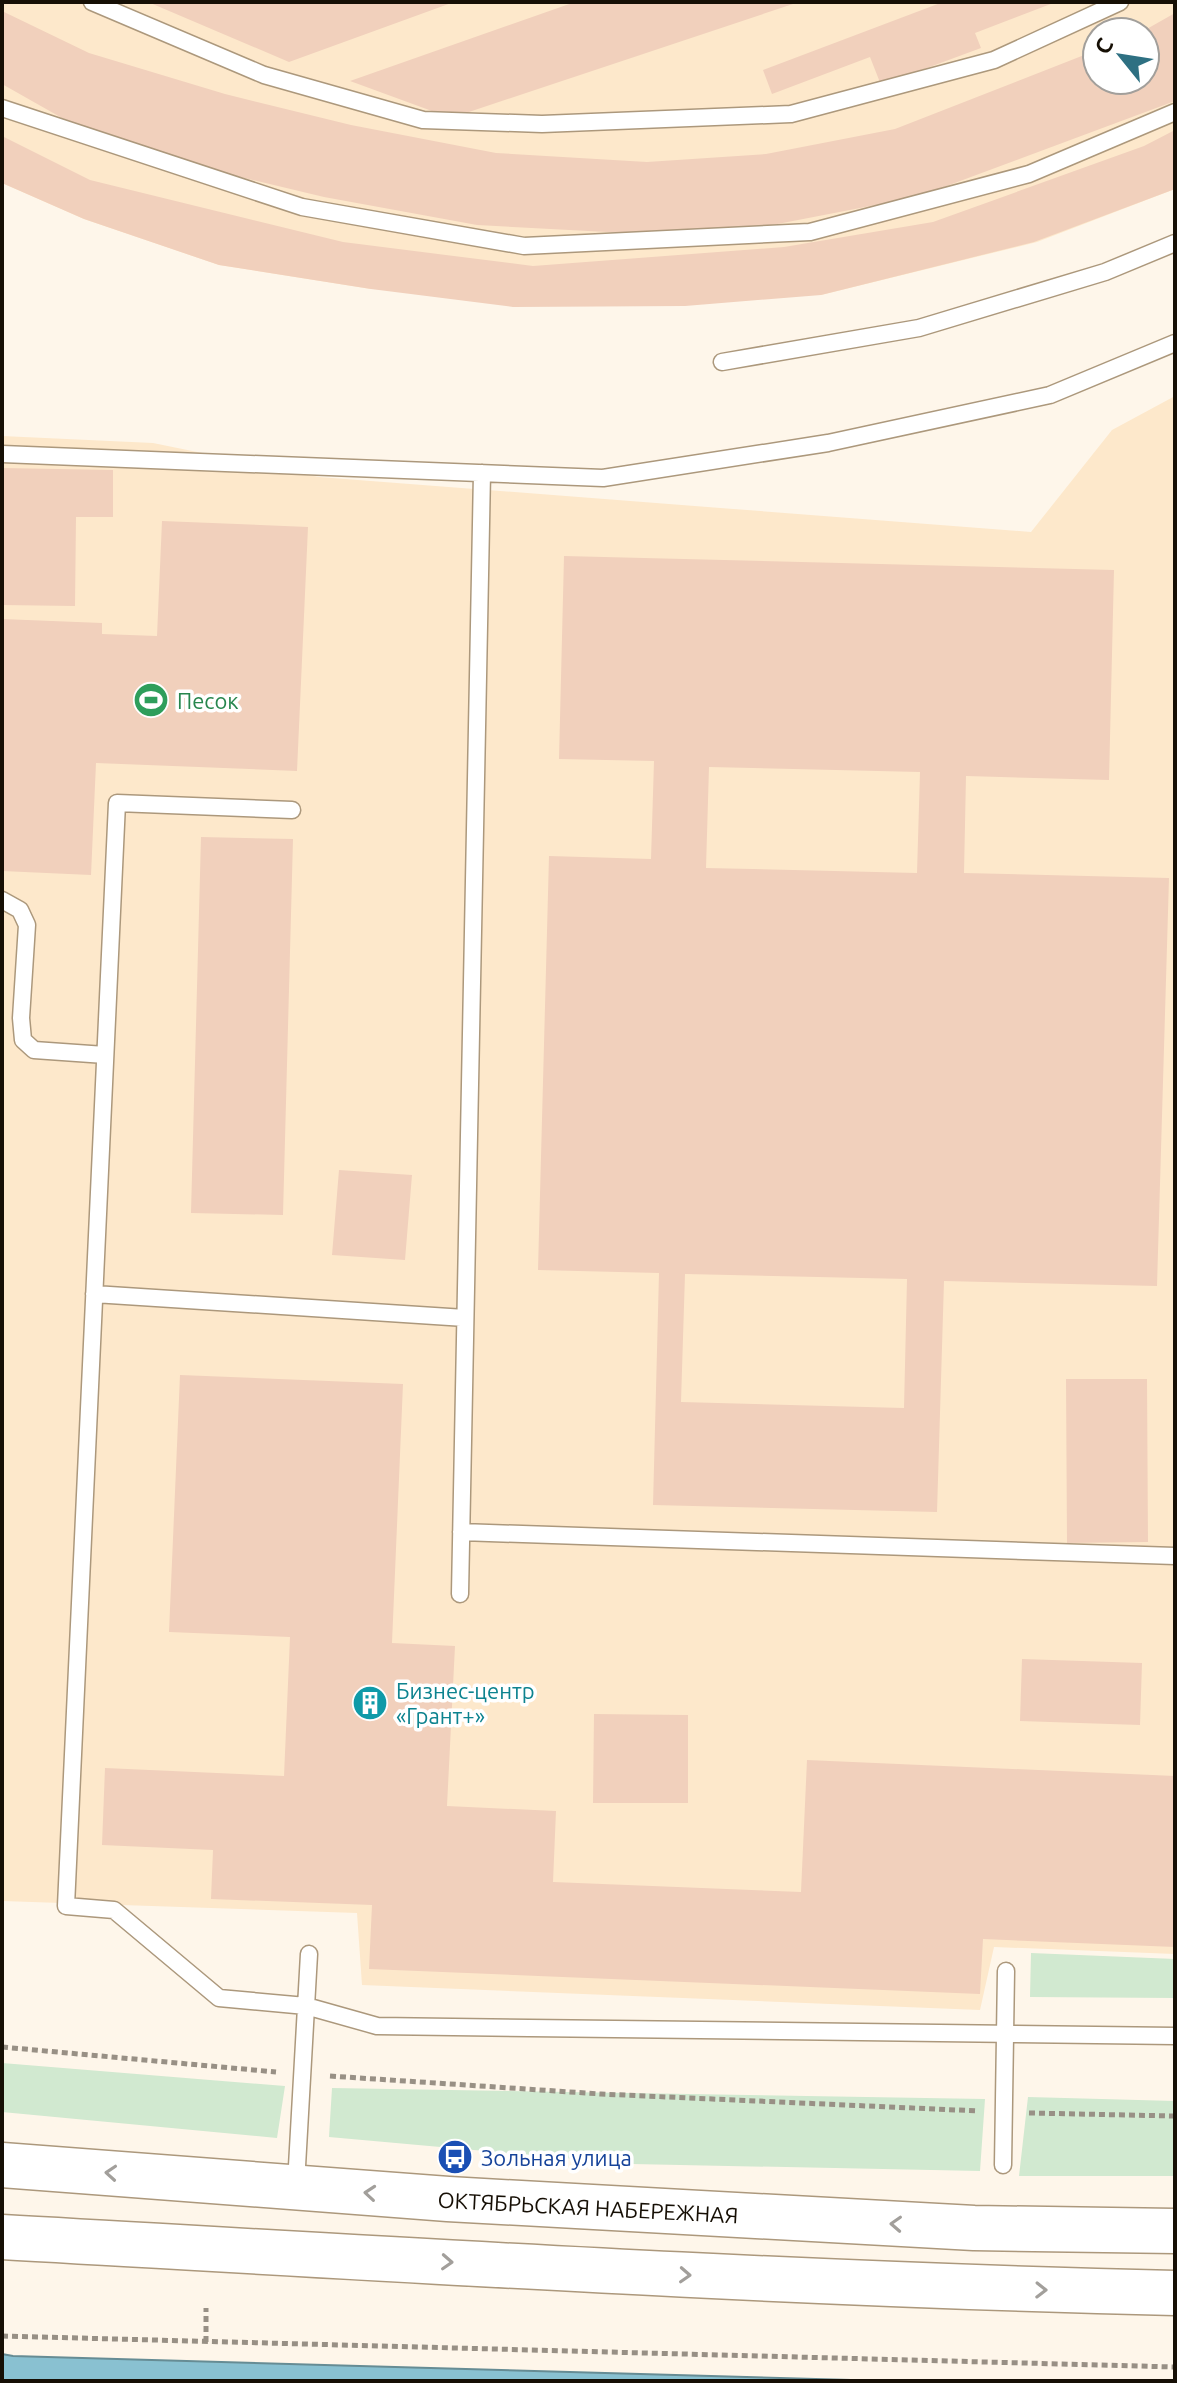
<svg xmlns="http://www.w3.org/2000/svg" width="1177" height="2383" viewBox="0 0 1177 2383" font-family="Ubuntu,sans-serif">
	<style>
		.built { fill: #fde8cb; fill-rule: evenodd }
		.green { fill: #d1e9d0 }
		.water { fill: #89c1d1; stroke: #668c94; stroke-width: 2 }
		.building { fill: #f1d0bc; fill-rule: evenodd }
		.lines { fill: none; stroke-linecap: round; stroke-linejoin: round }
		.lane-casing { stroke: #ac987c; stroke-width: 19 }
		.primary-casing { stroke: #ac987c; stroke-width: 47 }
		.path { stroke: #989085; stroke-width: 5; stroke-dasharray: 6 4; stroke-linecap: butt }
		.lane { stroke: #fff; stroke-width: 16 }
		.primary { stroke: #fff; stroke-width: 44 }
		.oneway { stroke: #a29f9b }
		.labels { text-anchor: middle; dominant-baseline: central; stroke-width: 7; stroke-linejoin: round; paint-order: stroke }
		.leisure-label { font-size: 22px; fill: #27864d; stroke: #fff; text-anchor: start }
		.culture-label { font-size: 22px; fill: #0d838f; stroke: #fff; text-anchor: start }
		.transit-label { font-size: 22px; fill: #164399; stroke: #fff; text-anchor: start }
		.street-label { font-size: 22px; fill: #160f05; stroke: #fff }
	</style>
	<rect width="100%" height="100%" fill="#fef6ea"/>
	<path class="built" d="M2 2H1175V189L1037 242 821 295 371 289 219 265 84 219 2 183ZM1097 32H1145V80H1097Z
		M1175 396V1954L994 1947 980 2010 362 1985 357 1913 2 1901V436L153 443 319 477 1031 532 1112 430Z"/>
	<path class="green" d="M1031 1953 1175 1959V1998L1030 1997Z
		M2 2063 285 2086 277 2138 2 2112Z
		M332 2088 985 2099 980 2171 632 2164 329 2137Z
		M1028 2097 1175 2101V2176H1019Z"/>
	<path class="water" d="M2 2354 13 2356 887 2381H2Z"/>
	<path class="building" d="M148 2H454L289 62Z
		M575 2 796 3 451 118 350 81Z
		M943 2H1056L975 33 981 48 881 85 870 57 772 94 763 70Z
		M2 11 89 53 225 94 351 125 496 153 647 162 766 154 895 129 1097 50V80H1145V30L1175 13V101L917 197 767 226 626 233 477 225 324 197 195 166 62 118 2 84Z
		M1175 130V189L1034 242 821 295 685 306 513 307 371 289 219 265 84 219 2 183V136L90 180 343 242 533 266 784 247 933 222 1144 146Z
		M2 468 113 470V517H76L75 606 2 605Z
		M162 521 308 527 297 771 96 763 91 875 2 871V619L102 623V634L157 636Z
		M564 556 1114 570 1109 780 966 776 964 873 1169 878 1157 1286 944 1281 937 1512 653 1505 659 1273 538 1270 549 856 651 859 654 761 559 759ZM709 767 920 772 917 873 706 868ZM685 1274 907 1279 904 1408 681 1402Z
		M201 837 293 839 283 1215 191 1213Z
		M339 1170 412 1175 405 1260 332 1255Z
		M180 1375 403 1384 392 1643 455 1646 447 1806 556 1811 553 1882 801 1892 807 1760 1175 1776V1947L983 1939 980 1994 369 1969 372 1905 211 1899 213 1850 102 1845 105 1768 284 1776 290 1637 169 1632Z
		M1066 1379H1147L1148 1542 1067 1543Z
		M1022 1659 1142 1663 1140 1725 1020 1721Z
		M594 1714 688 1715V1803H593Z"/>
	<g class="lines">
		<defs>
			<path id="lane" d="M92 2 264 75 423 120 542 124 791 114 994 60 1120 2
				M2 108 302 207 524 246 810 232 1029 174 1175 112
				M722 362 919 328 1105 272 1175 243
				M2 454 603 478 828 443 1050 395 1175 343
				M292 810 117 803 66 1906 114 1910 219 1998 306 2006 377 2026 1175 2036
				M2 900 20 910 27 925 21 1018 23 1040 34 1050 105 1055
				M94 1294 465 1318
				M461 1532 1175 1556
				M460 1594 482 473
				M1003 2165 1006 1971
				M296 2184 309 1954"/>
			<path id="primary" d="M2 2165 448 2199 974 2228 1175 2231
				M2 2237C393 2259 784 2284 1175 2293"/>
		</defs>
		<use href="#lane" class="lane-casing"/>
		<use href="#primary" class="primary-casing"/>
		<path class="path" d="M2 2047 276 2072
			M330 2076 601 2094 979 2111
			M1029 2113 1175 2116
			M2 2336 1175 2367
			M206 2342V2308"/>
		<use href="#lane" class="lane"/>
		<use href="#primary" class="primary"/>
	</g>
	<defs><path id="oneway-chevron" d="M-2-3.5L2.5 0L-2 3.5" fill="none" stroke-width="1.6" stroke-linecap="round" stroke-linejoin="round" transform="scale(2)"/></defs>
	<g class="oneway">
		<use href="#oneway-chevron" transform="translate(111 2173) rotate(-176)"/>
		<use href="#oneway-chevron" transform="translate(370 2193) rotate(-175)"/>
		<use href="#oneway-chevron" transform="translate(896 2224) rotate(-177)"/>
		<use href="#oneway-chevron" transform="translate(447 2262) rotate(3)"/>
		<use href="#oneway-chevron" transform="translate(685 2275) rotate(3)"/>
		<use href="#oneway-chevron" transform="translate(1041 2290) rotate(1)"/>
	</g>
	<defs>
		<symbol id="stadium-disc" viewBox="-11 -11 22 22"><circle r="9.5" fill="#2e9e5b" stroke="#fff"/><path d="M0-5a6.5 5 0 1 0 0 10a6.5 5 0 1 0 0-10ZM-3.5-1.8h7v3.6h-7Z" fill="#fff"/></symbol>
		<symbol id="building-disc" viewBox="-11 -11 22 22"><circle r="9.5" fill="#0f9aa8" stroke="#fff"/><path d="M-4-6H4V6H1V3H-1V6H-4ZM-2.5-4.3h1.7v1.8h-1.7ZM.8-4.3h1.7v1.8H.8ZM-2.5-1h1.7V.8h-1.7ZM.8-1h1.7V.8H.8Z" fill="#fff"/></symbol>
		<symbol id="bus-disc" viewBox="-11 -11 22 22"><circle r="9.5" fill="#1a4fb4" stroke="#fff"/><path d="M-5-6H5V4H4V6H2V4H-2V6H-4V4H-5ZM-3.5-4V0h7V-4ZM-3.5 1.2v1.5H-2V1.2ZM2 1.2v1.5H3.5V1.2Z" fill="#fff"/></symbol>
	</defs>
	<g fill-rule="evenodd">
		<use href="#stadium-disc" x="131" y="680" width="40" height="40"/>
		<use href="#building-disc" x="350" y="1683" width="40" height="40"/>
		<use href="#bus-disc" x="435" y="2137" width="40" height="40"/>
	</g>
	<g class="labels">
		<g class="leisure-label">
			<text x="177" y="700">Песок</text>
		</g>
		<g class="culture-label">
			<text x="396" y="1690">Бизнес-центр<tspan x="396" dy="25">«Грант+»</tspan></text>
		</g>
		<g class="transit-label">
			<text x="481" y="2157">Зольная улица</text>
		</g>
		<g class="street-label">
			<text transform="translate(588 2207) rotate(3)">ОКТЯБРЬСКАЯ НАБЕРЕЖНАЯ</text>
		</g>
	</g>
	<rect width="1177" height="2383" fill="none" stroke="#160f05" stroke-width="8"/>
	<g transform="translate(1121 56) rotate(300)"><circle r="38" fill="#ffffff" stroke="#a29f9b" stroke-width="2"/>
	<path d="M0-6L14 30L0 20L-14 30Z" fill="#2e7082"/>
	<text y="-12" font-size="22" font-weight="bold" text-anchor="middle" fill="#160f05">С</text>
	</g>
</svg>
